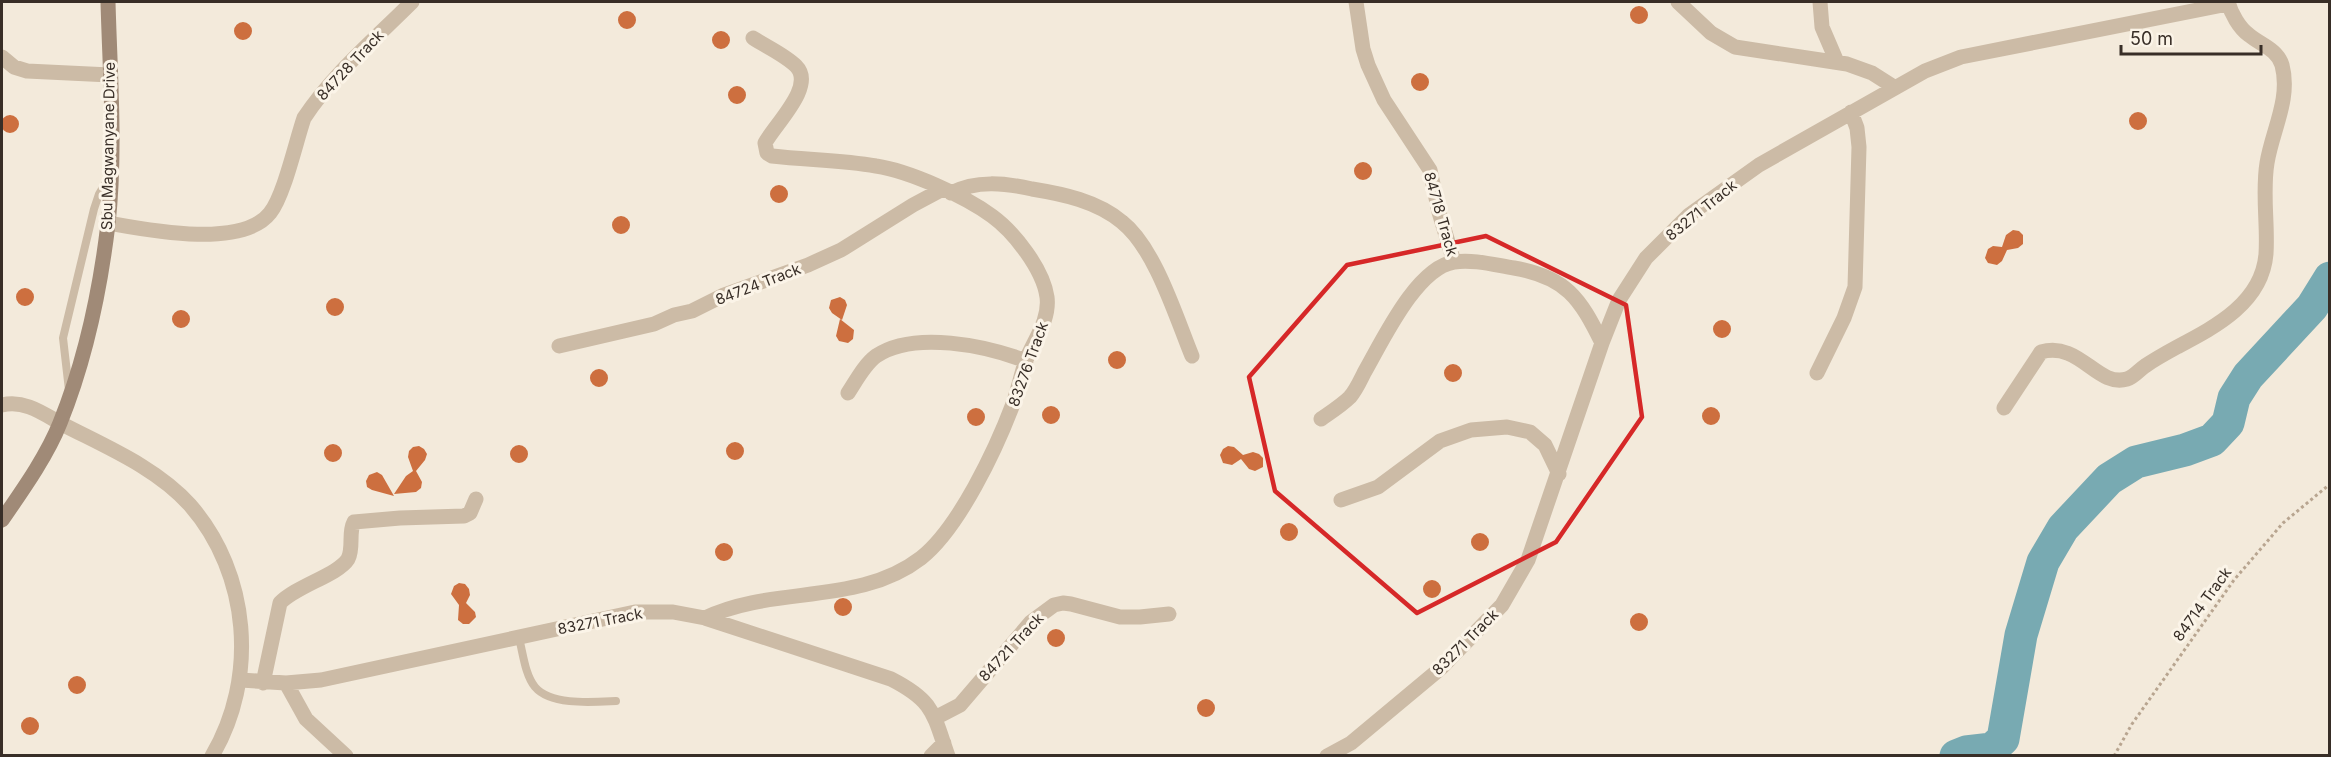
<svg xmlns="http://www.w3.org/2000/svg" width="2331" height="757" viewBox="0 0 2331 757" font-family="Inter,sans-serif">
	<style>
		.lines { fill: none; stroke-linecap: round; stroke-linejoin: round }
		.river { stroke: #78aab2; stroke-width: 33 }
		.building { fill: #cd6f3f }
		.path { stroke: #b8a590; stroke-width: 3; stroke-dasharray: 3 3; stroke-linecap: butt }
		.service { stroke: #ccbba6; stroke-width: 8 }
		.minor { stroke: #ccbba6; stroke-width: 15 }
		.tertiary { stroke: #ccbba6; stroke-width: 15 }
		.secondary { stroke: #a08a77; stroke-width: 15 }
		.marked { fill: none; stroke: #d62828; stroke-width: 4.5; stroke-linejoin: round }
		.labels { text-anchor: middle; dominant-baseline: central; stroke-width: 6; stroke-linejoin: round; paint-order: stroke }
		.street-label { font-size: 15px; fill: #382e27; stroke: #fbf4e8 }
	</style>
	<rect width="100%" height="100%" fill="#f3eadb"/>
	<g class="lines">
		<path class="river" d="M1956 756 1966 752 1992 749 2003 739 2021 635 2043 562 2063 528 2109 479 2136 462 2185 450 2212 440 2228 423 2234 398 2248 376 2312 307 2330 278"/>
	</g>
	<path class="building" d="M1630 15a9 9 0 1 1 18 0a9 9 0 1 1-18 0Z
		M618 20a9 9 0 1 1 18 0a9 9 0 1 1-18 0Z
		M234 31a9 9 0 1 1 18 0a9 9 0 1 1-18 0Z
		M712 40a9 9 0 1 1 18 0a9 9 0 1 1-18 0Z
		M1411 82a9 9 0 1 1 18 0a9 9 0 1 1-18 0Z
		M728 95a9 9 0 1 1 18 0a9 9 0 1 1-18 0Z
		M2129 121a9 9 0 1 1 18 0a9 9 0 1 1-18 0Z
		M1 124a9 9 0 1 1 18 0a9 9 0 1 1-18 0Z
		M1354 171a9 9 0 1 1 18 0a9 9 0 1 1-18 0Z
		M770 194a9 9 0 1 1 18 0a9 9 0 1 1-18 0Z
		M612 225a9 9 0 1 1 18 0a9 9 0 1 1-18 0Z
		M2013 230 2019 231 2023 235V244L2018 248 2007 250 2002 261 1997 265 1988 263 1985 258 1988 249 1993 246 2002 247 2006 235Z
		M16 297a9 9 0 1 1 18 0a9 9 0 1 1-18 0Z
		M840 297 845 300 847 305 842 320 832 313 829 308 831 300Z
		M326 307a9 9 0 1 1 18 0a9 9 0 1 1-18 0Z
		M172 319a9 9 0 1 1 18 0a9 9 0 1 1-18 0Z
		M840 319 854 330 853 339 848 343 839 341 836 336Z
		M1713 329a9 9 0 1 1 18 0a9 9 0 1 1-18 0Z
		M1108 360a9 9 0 1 1 18 0a9 9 0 1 1-18 0Z
		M1444 373a9 9 0 1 1 18 0a9 9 0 1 1-18 0Z
		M590 378a9 9 0 1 1 18 0a9 9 0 1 1-18 0Z
		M1042 415a9 9 0 1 1 18 0a9 9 0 1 1-18 0Z
		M1702 416a9 9 0 1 1 18 0a9 9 0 1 1-18 0Z
		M967 417a9 9 0 1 1 18 0a9 9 0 1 1-18 0Z
		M726 451a9 9 0 1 1 18 0a9 9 0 1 1-18 0Z
		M324 453a9 9 0 1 1 18 0a9 9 0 1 1-18 0Z
		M510 454a9 9 0 1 1 18 0a9 9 0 1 1-18 0Z
		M419 446 424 449 427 454 425 460 416 471 422 482 421 488 416 492 394 494 406 476 413 471 408 457 409 451 413 447Z
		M1228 446 1234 447 1243 455 1253 452 1259 454 1263 458V467L1255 471 1249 469 1241 459 1232 465 1223 463 1220 455 1223 449Z
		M377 472 382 475 394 496 372 490 367 487 366 481 369 475Z
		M1280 532a9 9 0 1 1 18 0a9 9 0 1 1-18 0Z
		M1471 542a9 9 0 1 1 18 0a9 9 0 1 1-18 0Z
		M715 552a9 9 0 1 1 18 0a9 9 0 1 1-18 0Z
		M1423 589a9 9 0 1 1 18 0a9 9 0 1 1-18 0Z
		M459 583 465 584 469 589 470 595 466 603 475 612 476 617 469 624H463L458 620 459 605 451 594 454 586Z
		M834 607a9 9 0 1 1 18 0a9 9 0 1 1-18 0Z
		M1630 622a9 9 0 1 1 18 0a9 9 0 1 1-18 0Z
		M1047 638a9 9 0 1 1 18 0a9 9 0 1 1-18 0Z
		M68 685a9 9 0 1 1 18 0a9 9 0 1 1-18 0Z
		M1197 708a9 9 0 1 1 18 0a9 9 0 1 1-18 0Z
		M21 726a9 9 0 1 1 18 0a9 9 0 1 1-18 0Z"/>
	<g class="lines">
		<path class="path" d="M2114 756 2132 724 2234 580 2283 523 2330 484"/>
		<path class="service" d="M69 390 63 338 94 209 99 194 108 179
			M519 638C523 653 525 675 535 687 551 706 594 702 616 701"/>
		<path class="minor" d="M1356 2 1363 49 1368 65 1384 100 1430 170 1439 212 1454 262
			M1678 2 1711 33 1735 47 1847 64 1872 73 1894 87
			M1820 2 1822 27 1837 62
			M2 57 14 67 27 71 110 75
			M951 193C976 180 1005 183 1032 189 1063 194 1097 201 1122 222 1155 248 1176 317 1192 356
			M108 223C147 230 242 249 270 213 284 196 296 141 304 118 333 74 375 39 412 2
			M559 346 654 324 674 315 692 311 724 295 808 265 841 250 913 205 943 189
			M1817 373 1844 318 1855 287 1859 147 1857 128 1851 112
			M848 393C856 381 864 365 876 356 914 330 987 346 1026 361
			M2 405C24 400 41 412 60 423
			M2004 408 2041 352C2080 341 2097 388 2127 379 2134 377 2139 370 2145 366 2155 359 2166 353 2177 347 2215 327 2262 303 2266 254 2268 224 2262 193 2267 163 2272 131 2291 99 2282 65 2277 49 2261 45 2249 35 2239 28 2231 13 2228 2
			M1321 419C1331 412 1342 405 1350 397 1356 390 1360 381 1364 373 1382 342 1416 268 1454 262 1473 259 1495 265 1514 268 1566 277 1580 298 1602 343
			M1341 500 1378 487 1440 441 1471 430 1507 427 1530 432 1545 445 1559 474
			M705 618C773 585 859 606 921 558 959 528 996 449 1013 404 1018 390 1021 375 1026 360 1034 340 1050 320 1047 297 1043 269 1014 232 992 216 965 196 909 171 876 166 842 160 807 160 772 156L767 153 765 143C775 124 816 86 796 66 785 55 767 47 753 38
			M241 680 286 683 321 680 635 612H673L705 618 891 679C934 701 933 713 948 756
			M263 683 280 603C296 586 338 575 348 559 354 547 348 533 354 522L400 518 464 516 470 513 476 499
			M286 683 306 719 346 756
			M935 718 960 705 1031 622 1054 605 1063 603 1071 604 1120 617H1140L1169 614
			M931 756 944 743
			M1327 756 1351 743 1441 668 1502 605 1528 560 1602 343 1619 300 1646 258 1689 215 1759 165 1925 71 1961 57 2228 4"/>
		<path class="tertiary" d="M60 423C104 446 156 467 190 505 250 574 258 678 212 756"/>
		<path class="secondary" d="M2 520C22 491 47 456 60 423 85 361 100 291 108 224 116 151 110 75 108 2"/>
	</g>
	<path class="marked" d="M1486 236 1626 305 1642 417 1556 542 1417 613 1275 491 1249 377 1347 265Z"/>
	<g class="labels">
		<g class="street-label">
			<text transform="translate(350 65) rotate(-47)">84728 Track</text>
			<text transform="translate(108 146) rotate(-89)">Sbu Magwanyane Drive</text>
			<text transform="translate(1701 210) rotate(-39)">83271 Track</text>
			<text transform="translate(1441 214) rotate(74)">84718 Track</text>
			<text transform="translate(758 284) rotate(-21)">84724 Track</text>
			<text transform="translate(1028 364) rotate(-70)">83276 Track</text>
			<text transform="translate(2202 604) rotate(-54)">84714 Track</text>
			<text transform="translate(600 621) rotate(-11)">83271 Track</text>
			<text transform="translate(1465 642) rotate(-45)">83271 Track</text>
			<text transform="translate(1011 647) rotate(-47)">84721 Track</text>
		</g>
	</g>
	<rect width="2331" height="757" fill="none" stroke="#382e27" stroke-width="6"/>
	<path d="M2121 45v9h140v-9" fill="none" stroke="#382e27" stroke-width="3"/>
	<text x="2130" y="45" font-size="18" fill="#382e27" stroke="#fbf4e8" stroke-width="4.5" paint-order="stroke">50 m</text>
</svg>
